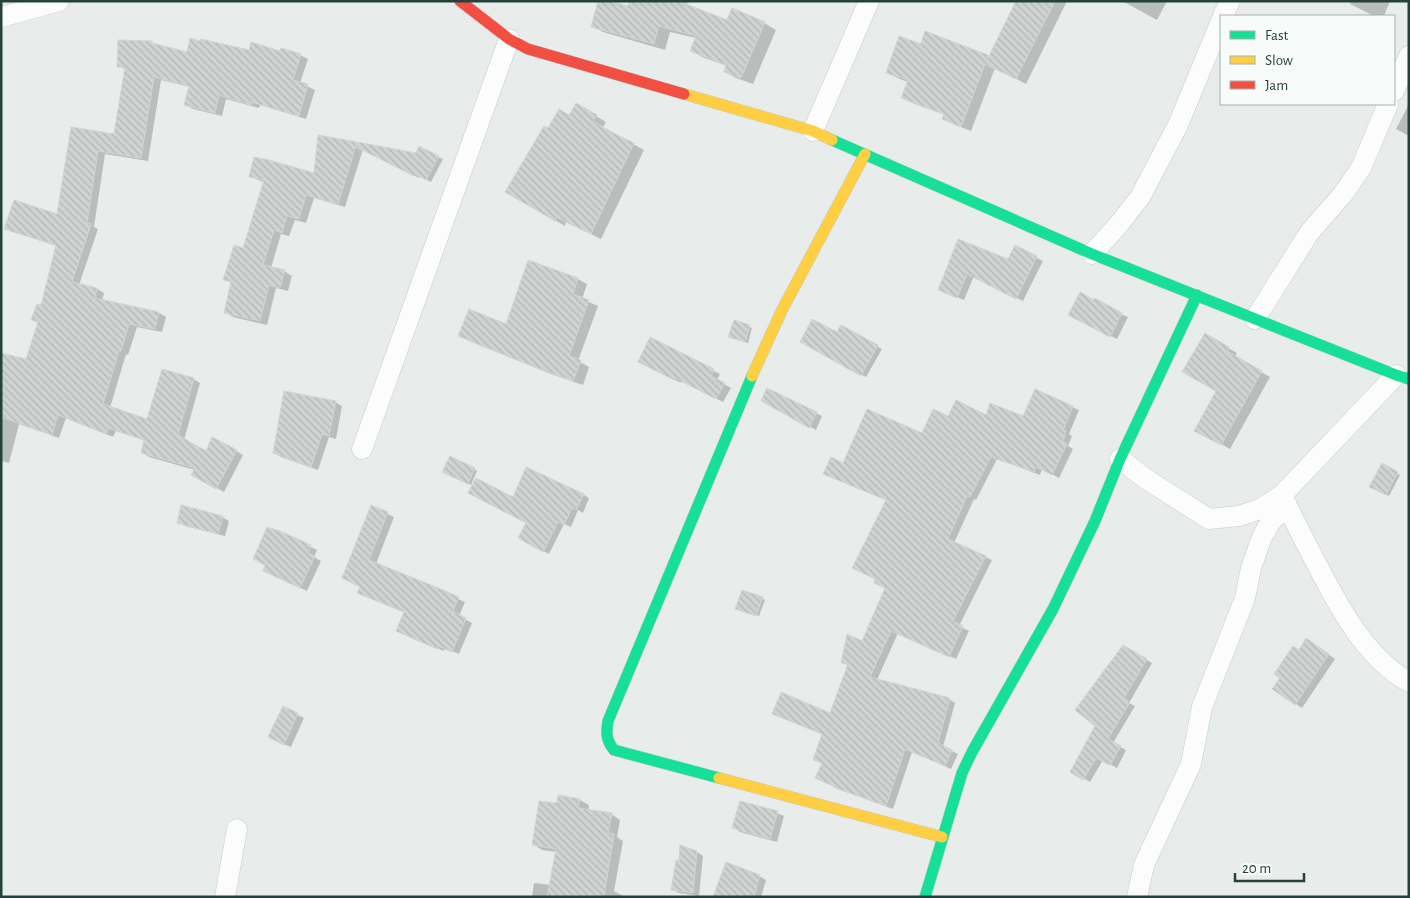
<svg xmlns="http://www.w3.org/2000/svg" width="1410" height="898" viewBox="0 0 1410 898" font-family="'Alegreya Sans',sans-serif">
	<style>
		.shadow { fill: #0003 }
		.building { fill: url(#building-back-hatch); stroke: #d1d6d4 }
		.lines { fill: none; stroke-linecap: round; stroke-linejoin: round }
		.street-casing { stroke: #c5cac8; stroke-width: 21 }
		.fast-casing { stroke: #c3cbc8; stroke-width: 12 }
		.slow-casing { stroke: #c3cbc8; stroke-width: 12 }
		.jam-casing { stroke: #c3cbc8; stroke-width: 12 }
		.street { stroke: #fcfcfc; stroke-width: 20 }
		.fast { stroke: #16e098; stroke-width: 11 }
		.slow { stroke: #ffcf43; stroke-width: 11 }
		.jam { stroke: #f24e42; stroke-width: 11 }
	</style>
	<defs>
		<pattern id="building-back-hatch" width="6" height="6" patternUnits="userSpaceOnUse" patternTransform="scale(1.25)"><rect width="6" height="6" fill="#cfd4d2"/><path d="M-1 5l2 2M0 0l6 6M5-1l2 2" fill="none" stroke="#b2b7b5"/></pattern>
	</defs>
	<rect width="100%" height="100%" fill="#e8edeb"/>
	<path class="shadow" d="M631 1H688L686 6 728 22 764 23 776 30 753 84 736 78 725 72 727 66 702 57 691 50 696 38 670 32 665 50 603 32 592 26 629 8Z
		M1017 1H1067L1026 84 995 68 971 131 953 124 943 119 945 115 912 103 902 97 908 82 897 78 887 72 921 45 989 57Z
		M1125 1H1167L1157 20 1124 2Z
		M1352 1H1390L1384 16H1374L1350 4Z
		M120 41 152 43 158 46 188 53 250 52H281L300 55 308 59 300 83 315 90 306 119 260 105 259 108 226 99 222 116 193 109 186 105 190 87 161 80 148 161 105 154 94 227 98 229 79 285 97 289 104 293 102 301 159 313 166 317 162 332 137 327 128 355 126 354 110 408 148 421 193 379 200 383 184 440 206 452 236 451 243 455 224 492 200 479 195 470 149 457 142 452 146 441 116 431 113 437 66 418 59 438 19 424 9 463 1 461V354L26 360 39 323 33 320 42 307 57 246 13 232 6 228 58 215 72 129 115 136 126 70 119 66Z
		M1409 104V136L1396 129Z
		M577 105 606 122 603 127 644 150 601 239 566 222 565 226 507 192 548 129 570 117Z
		M356 143 416 154 438 157 443 159 431 182 420 176 419 178 363 149 345 207 314 198 306 223 295 220 289 236 281 234 271 268 284 271 292 276 288 291 276 288 267 325 233 317 225 312 232 283 224 279 244 250 264 182 258 180 251 176 315 175Z
		M959 241 1009 260 1015 247 1043 261 1023 301 974 276 964 300 940 290Z
		M529 262 578 279 587 284 582 299 598 306 578 361 589 367 583 385 551 374 469 341 459 335 507 325Z
		M1121 314 1128 317 1117 339 1076 319Z
		M734 321 752 328 748 343 732 338Z
		M841 327 882 349 866 377 801 342 837 334Z
		M1205 335 1237 353 1235 357 1270 377 1230 449 1196 430 1218 391Z
		M651 339 720 374 717 380 731 388 723 402 682 381 681 383 646 365Z
		M762 401 816 413 822 416 816 430Z
		M335 402 342 406 336 439 329 437 318 470 281 457 274 453Z
		M1072 407 1079 410 1069 434 1072 436 1068 446 1073 449 1059 478 1042 469 1040 475 997 459 976 500 974 499 954 543 992 560 959 626 969 631 956 659 898 633 877 680 949 699 955 703 943 747 958 754 951 769 912 752 893 809 841 790 835 786 823 764 814 759 824 735 774 714H830L848 666 843 662 863 643 886 588 887 500 825 474 844 464 922 434 948 418 986 416 1024 417Z
		M1383 465 1400 475 1389 496 1371 486Z
		M474 469 477 471 471 485 444 472Z
		M584 495 589 498 583 513 578 510 571 527 564 524 549 554 519 538 527 523 514 499Z
		M371 506 394 517 376 564 465 602 459 616 472 623 459 654 445 648 444 651 398 631 405 613 359 593 361 587Z
		M222 517 229 521 225 536 185 526 178 522Z
		M280 532 317 550 314 557 321 561 307 591 271 574Z
		M762 598 765 600 759 616 740 610Z
		M1313 644 1335 659 1302 708 1296 704 1299 651Z
		M1123 647 1152 663 1129 703 1135 706 1113 743 1126 750 1117 768 1103 760 1090 782 1071 771 1097 725Z
		M283 707 304 718 291 747 276 741Z
		M580 800 589 805 588 811 611 814 620 820 617 837 623 841 614 891 625 897H532L534 883 551 885 557 852 542 850 533 844 558 805Z
		M777 813 784 816 777 842 740 832 734 828Z
		M697 852 703 856 699 896 679 893 672 889 680 862Z
		M759 876 766 880 761 897H715Z"/>
	<path class="building" d="M598 1H610L628 6 630 1H678L727 20 732 8 765 22 741 78 724 72 726 65 690 51 696 36 659 26 654 44 591 27Z
		M1016 1H1055L1016 79 985 64 961 127 942 119 944 114 901 98 908 80 886 73 899 36 921 44 925 31 988 55 986 62Z
		M190 38 200 41 201 39 249 50 251 42 280 51 281 48 301 54 293 80 308 84 299 116 252 102 251 105 219 95 215 113 184 105 189 86 154 77 141 158 98 151 87 223 91 224 72 282 97 288 95 298 159 312 155 329 129 324 121 351H119L103 404 147 419 162 369 194 378 178 435 206 451 212 437 237 450 216 489 191 475 195 468 141 453 144 440 108 428 106 434 58 415 52 435 1 417V353L26 359 38 322 31 320 37 304 41 305 56 245 4 229 14 200 57 214 71 127 114 134 125 67H117L118 40 152 41V43L187 52Z
		M576 103 597 115 593 121 613 133 634 143 591 234 556 217 555 221 505 192 544 126 548 128 559 109 569 115Z
		M318 135 357 142 338 204 306 195 299 219 287 216 282 233 274 230 263 265 285 270 280 288 269 285 260 321 224 313 231 282 223 280 234 245 243 248 264 180 249 177 254 157 269 160 314 173Z
		M357 142 416 153 419 146 439 156 426 180 415 174 414 176 356 147Z
		M958 239 1008 259 1015 245 1037 256 1016 299 967 274 957 298 938 290Z
		M528 260 578 278 573 294 589 300 569 356 581 360 573 381 541 369 458 336 469 309 506 324Z
		M1080 292 1094 300 1095 298 1122 313 1110 337 1068 315Z
		M812 319 837 332 841 325 878 345 861 376 800 342Z
		M734 320 750 325 745 342 728 337Z
		M1205 333 1229 347 1227 351 1262 371 1221 445 1194 431 1216 391 1182 372Z
		M650 337 714 369 711 376 725 383 716 399 675 378 674 380 638 362Z
		M767 388 817 412 809 428 761 401Z
		M1035 389 1073 406 1063 430 1066 431 1063 442 1067 444 1052 475 1036 467 1034 472 991 457 970 497 967 496 948 539 986 556 953 621 963 626 949 657 891 631 870 677 950 698 938 743 952 750 945 766 905 749 886 806 833 787V786L815 778 822 763 813 760 822 734 772 714 781 692 830 713 848 664 841 663 847 634 862 641 885 588 874 583 875 579 852 568 886 500 823 474 831 457 843 463 867 409 922 433 933 409 948 416 956 400 986 415 990 403 1023 416Z
		M284 391 336 401 329 436 322 434 311 467 273 453Z
		M450 456 475 468 468 484 442 472Z
		M1382 463 1398 472 1386 495 1369 487Z
		M526 467 584 494 576 510 572 508 564 525 558 522 543 552 518 538 526 523 468 493 476 478 513 497Z
		M181 505 223 516 218 534 177 523Z
		M371 505 388 512 369 560 436 587 459 597 453 611 466 618 452 652 438 646 437 649 396 631 404 612 357 593 360 587 342 578Z
		M267 527 280 531 311 545 308 553 315 556 300 588 263 571 265 565 253 559Z
		M742 590 763 597 756 616 735 609Z
		M1306 638 1329 654 1295 705 1272 689 1280 678 1274 674 1293 646 1299 650Z
		M1123 645 1147 659 1124 698 1130 702 1108 739 1121 746 1110 765 1096 758 1083 780 1070 772 1095 726 1075 710Z
		M283 706 298 713 284 745 268 737Z
		M558 795 580 799 578 808 612 813 608 833 614 834 604 897H547L556 849 532 845 539 801 557 803Z
		M740 801 778 811 770 839 732 828Z
		M680 845 697 851 693 893 671 890 676 860 679 861Z
		M726 862 760 875 754 897H713Z"/>
	<g class="lines">
		<defs>
			<path id="street" d="M1223 16 1230 1
				M1 17 59 1
				M1394 91 1409 56
				M813 131 869 1
				M1092 254 1120 223 1140 197 1178 125 1221 21
				M1255 319 1309 233 1343 194 1361 168 1388 104
				M362 449 509 39
				M1120 459 1146 479 1209 519 1239 516 1260 509 1282 495 1396 375
				M1282 495C1291 515 1301 534 1311 553 1334 598 1363 657 1409 682
				M225 897 237 829
				M1137 897 1144 865 1191 764 1202 707 1245 598 1251 568 1262 537 1270 523 1287 505"/>
			<path id="fast" d="M832 140 1092 254 1396 375 1409 379
				M719 778 614 750C606 740 606 733 608 721L752 376
				M925 897 962 773 972 752 1053 609 1095 521 1120 459 1197 295"/>
			<path id="slow" d="M684 94 813 131 832 140
				M752 376 782 310 865 154
				M719 778 942 837"/>
			<path id="jam" d="M460 1 509 39 528 49 684 94"/>
		</defs>
		<use href="#street" class="street-casing"/>
		<use href="#fast" class="fast-casing"/>
		<use href="#slow" class="slow-casing"/>
		<use href="#jam" class="jam-casing"/>
		<use href="#street" class="street"/>
		<use href="#fast" class="fast"/>
		<use href="#slow" class="slow"/>
		<use href="#jam" class="jam"/>
	</g>
	<rect width="1410" height="898" fill="none" stroke="#24423a" stroke-width="5"/>
	<rect x="1220" y="15" width="175" height="90" fill="#f7fbf9" stroke="#a3b1ad"/>
	<rect x="1230" y="31" width="25" height="8" fill="#16e098" stroke="#a3b1ad"/>
	<text x="1265" y="40" font-size="15" fill="#24423a">Fast</text>
	<rect x="1230" y="56" width="25" height="8" fill="#ffcf43" stroke="#a3b1ad"/>
	<text x="1265" y="65" font-size="15" fill="#24423a">Slow</text>
	<rect x="1230" y="81" width="25" height="8" fill="#f24e42" stroke="#a3b1ad"/>
	<text x="1265" y="90" font-size="15" fill="#24423a">Jam</text>
	<path d="M1235 873v8h69v-8" fill="none" stroke="#24423a" stroke-width="2.5"/>
	<text x="1242" y="873" font-size="15" fill="#24423a" stroke="#f7fbf9" stroke-width="4" paint-order="stroke">20 m</text>
</svg>
